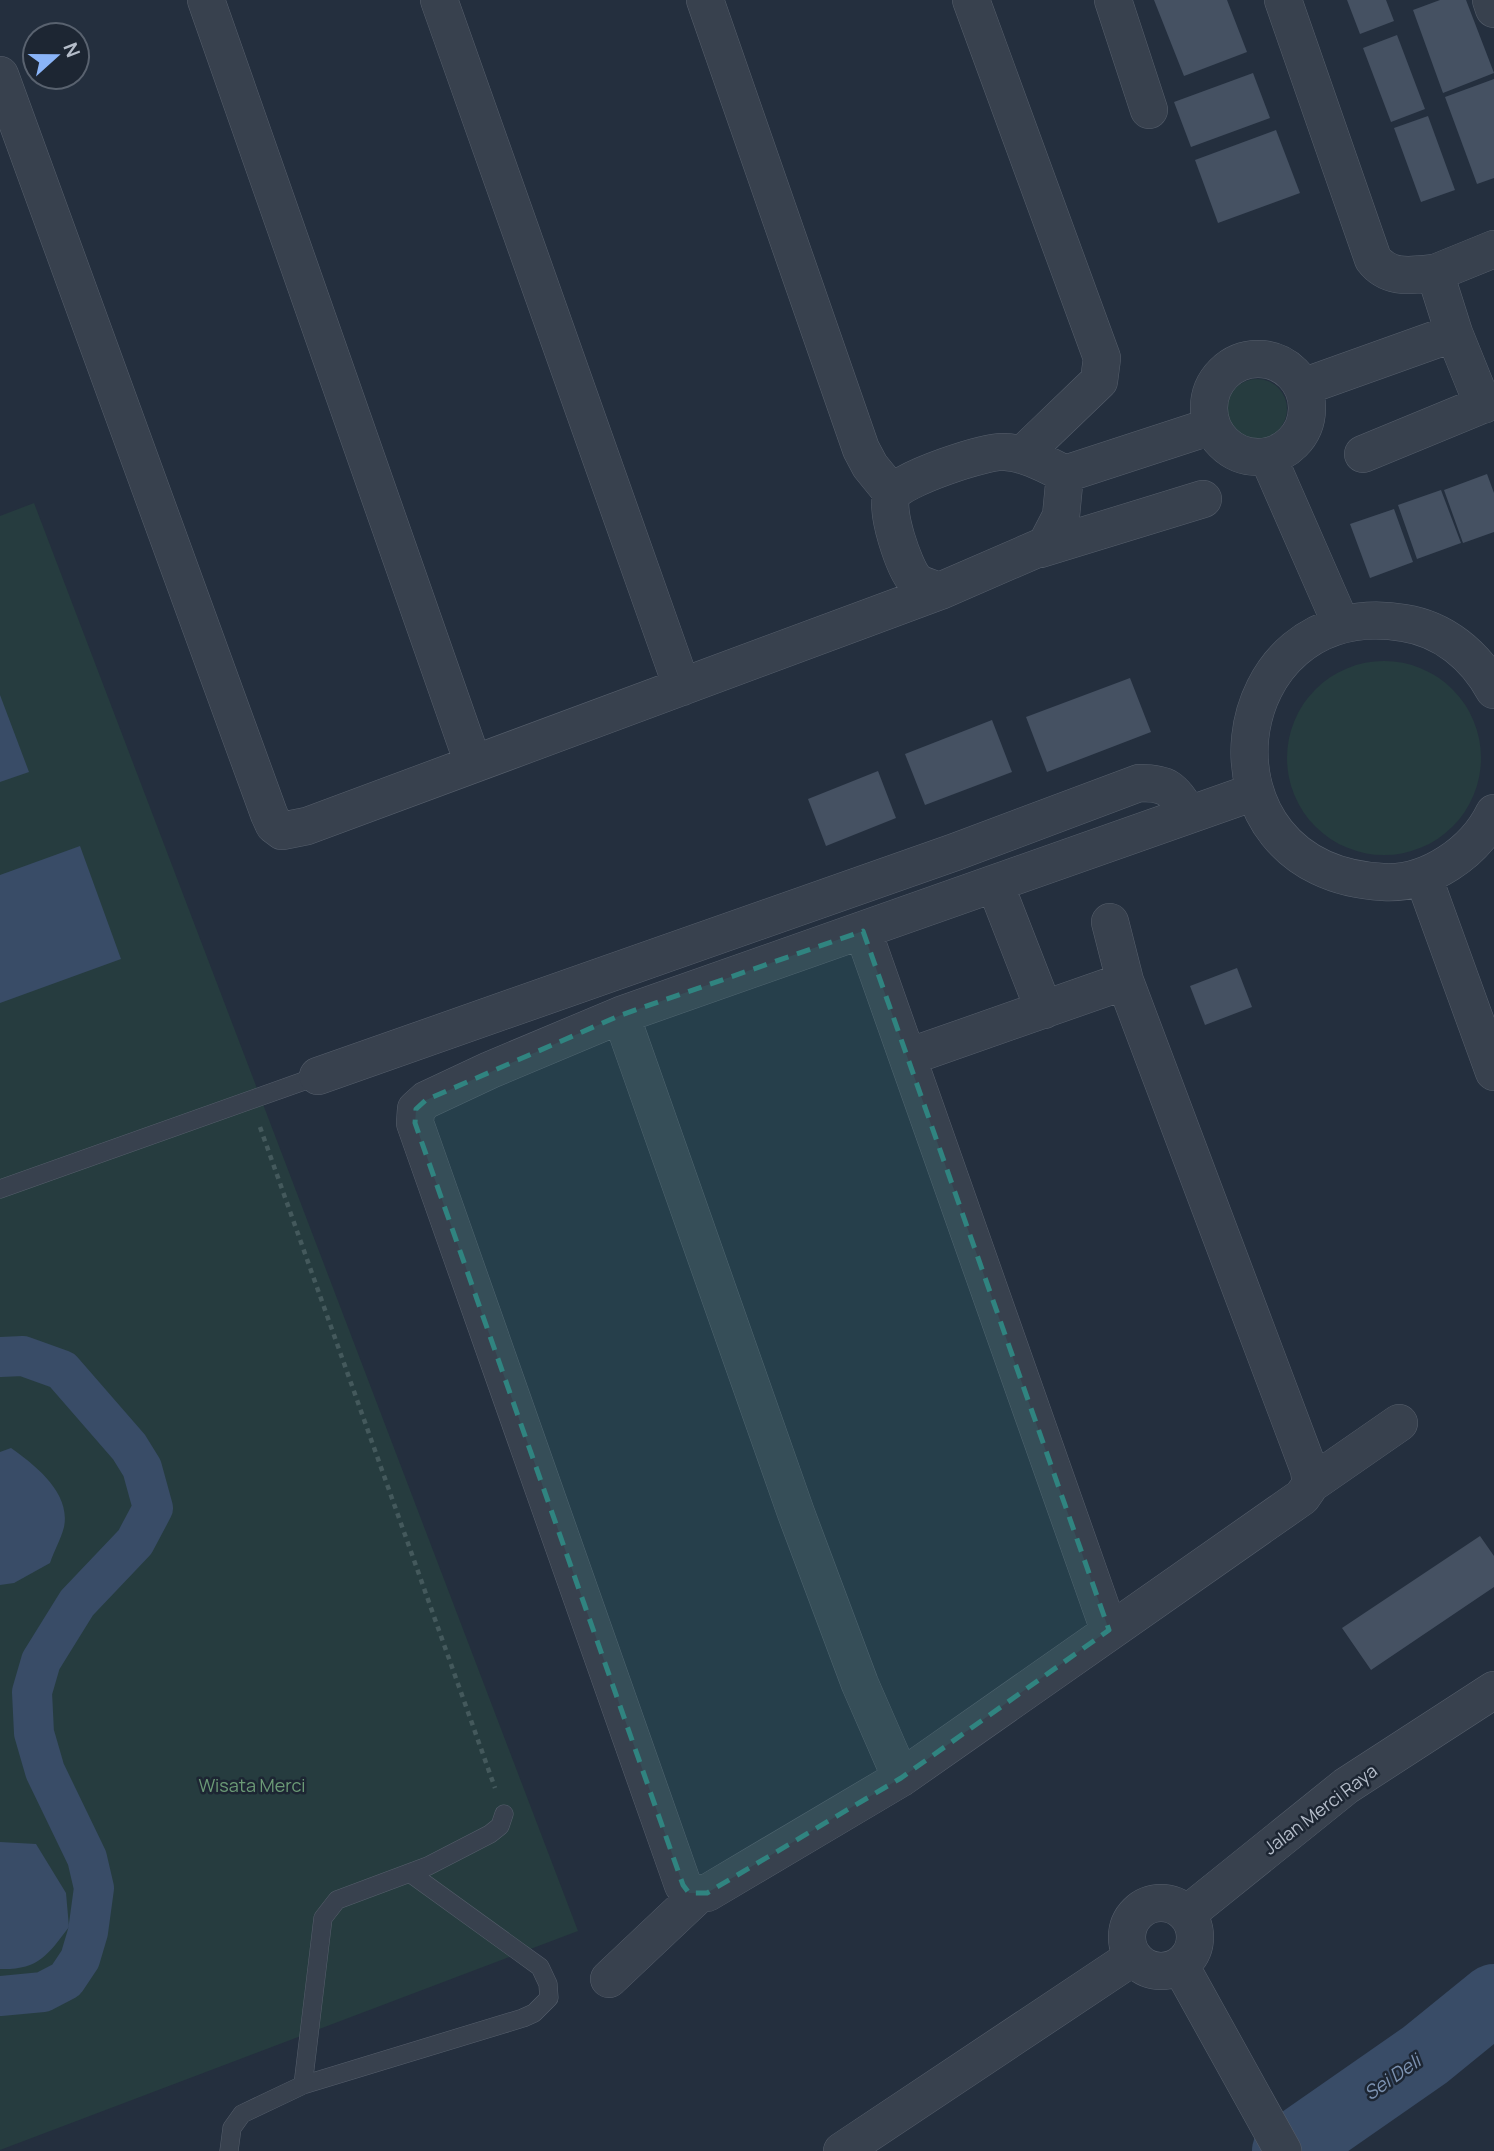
<svg xmlns="http://www.w3.org/2000/svg" width="1494" height="2151" viewBox="0 0 1494 2151" font-family="Manrope,sans-serif">
	<style>
		.green { fill: #263c3f }
		.water { fill: #394c67 }
		.lines { fill: none; stroke-linecap: round; stroke-linejoin: round }
		.canal { stroke: #394c67; stroke-width: 40 }
		.river { stroke: #394c67; stroke-width: 70 }
		.building { fill: #455162 }
		.lane-casing { stroke: #565f6c; stroke-width: 19 }
		.street-casing { stroke: #565f6c; stroke-width: 38 }
		.path { stroke: #44595c; stroke-width: 4.5; stroke-dasharray: 5 5; stroke-linecap: butt }
		.lane { stroke: #38414e; stroke-width: 18 }
		.street { stroke: #38414e; stroke-width: 37 }
		.marked { fill: #308480; fill-opacity: 0.2; stroke: #308480; stroke-width: 5; stroke-dasharray: 14 9; stroke-linejoin: round }
		.labels { text-anchor: middle; dominant-baseline: central; stroke-width: 5; stroke-linejoin: round; paint-order: stroke }
		.park-label { font-size: 18px; fill: #6b9a76; stroke: #1d2633 }
		.street-label { font-size: 18px; fill: #b4bcc9; stroke: #1d2633 }
		.water-label { font-size: 19px; font-style: italic; fill: #7c92b1; stroke: #1d2633 }
	</style>
	<rect width="100%" height="100%" fill="#242f3e"/>
	<path class="green" d="M1227 409a30 30 0 1 1 60 0a30 30 0 1 1-60 0Z
		M34 503 578 1931 0 2150V516Z
		M1287 758a97 97 0 1 1 194 0a97 97 0 1 1-194 0Z"/>
	<path class="water" d="M0 695 29 772 0 782Z
		M80 846 121 959 0 1003V875Z
		M11 1448C35 1465 71 1493 64 1527 61 1539 54 1551 50 1563L14 1583 0 1585V1452Z
		M0 1842 36 1844 66 1893 69 1927C47 1956 38 1970 0 1969Z"/>
	<g class="lines">
		<path class="canal" d="M0 1357 23 1356 62 1370 129 1447 142 1468 153 1508 135 1542 77 1603 41 1661 32 1692 34 1733 45 1771 87 1858 94 1888 88 1932 80 1959 66 1980 43 1992 0 1996"/>
		<path class="river" d="M1287 2151 1425 2055 1494 1999"/>
	</g>
	<path class="building" d="M1154 0H1227L1247 52 1184 76Z
		M1347 0H1386L1394 21 1360 34Z
		M1440 0H1466L1494 73 1443 93 1413 10Z
		M1397 35 1425 109 1391 122 1363 48Z
		M1253 73 1270 118 1191 147 1174 102Z
		M1494 79V178L1477 184 1445 97Z
		M1428 116 1455 190 1421 202 1394 128Z
		M1276 130 1300 193 1218 223 1195 160Z
		M1487 474 1494 493V532L1463 543 1444 490Z
		M1441 490 1461 543 1417 559 1398 505Z
		M1394 509 1413 562 1370 578 1350 524Z
		M1130 678 1151 732 1047 772 1026 717Z
		M992 720 1012 772 925 805 905 754Z
		M878 771 896 818 826 846 808 799Z
		M1237 968 1252 1007 1205 1025 1190 986Z
		M1480 1536 1494 1556V1587L1371 1670 1342 1628Z"/>
	<g class="lines">
		<defs>
			<path id="lane" d="M0 1189 318 1076
				M303 2085 323 1918 337 1900 428 1866 490 1834 500 1826 504 1814
				M229 2151 232 2128 242 2114 303 2085 523 2018 534 2013 549 1998 548 1984 540 1967 410 1873"/>
			<path id="street" d="M206 0 473 763
				M439 0 682 687
				M705 0 861 449 870 466 892 493
				M971 0 1102 358 1099 381 1022 455
				M1113 0 1149 110
				M1283 0 1373 259C1389 280 1412 275 1435 273
				M1491 0 1494 9
				M0 75 269 814 274 825 282 831 307 826 940 591
				M1454 333 1483 405
				M1209 408a49 49 0 1 1 98 0a49 49 0 1 1-98 0Z
				M1303 387 1454 333 1435 273 1494 249
				M1363 454 1494 400
				M1268 457 1341 624
				M1065 474 1061 516 1046 545 940 591C932 588 921 586 915 580 904 568 884 509 892 494 901 479 987 450 1005 452 1026 453 1047 465 1065 474L1212 426
				M1040 549 1203 499
				M1494 690C1475 655 1443 629 1404 623 1220 592 1185 872 1383 882 1428 885 1475 852 1494 813
				M1423 876 1494 1072
				M995 884 1044 1010
				M1110 922 1125 981
				M863 931 1109 1630
				M621 1015 796 1513 860 1684 901 1778
				M908 1057 1125 981 1309 1470 1311 1484 1302 1497 901 1778 707 1893H689L683 1885 415 1123 416 1109 426 1100 490 1070 621 1015 1254 792
				M318 1076 955 852 1139 783C1169 783 1172 789 1188 813
				M1311 1484 1399 1423
				M1127 1937a34 34 0 1 1 68 0a34 34 0 1 1-68 0Z
				M1187 1914 1346 1786 1494 1690
				M1181 1967 1283 2151
				M609 1979 698 1895
				M842 2151 1133 1957"/>
		</defs>
		<use href="#lane" class="lane-casing"/>
		<use href="#street" class="street-casing"/>
		<path class="path" d="M260 1127 495 1788"/>
		<use href="#lane" class="lane"/>
		<use href="#street" class="street"/>
	</g>
	<path class="marked" d="M863 931 1109 1630 901 1778 707 1893H689L683 1885 415 1123 416 1109 426 1100 621 1015Z"/>
	<g class="labels">
		<g class="park-label">
			<text x="252" y="1785">Wisata Merci</text>
		</g>
		<g class="street-label">
			<text transform="translate(1320 1809) rotate(-37)">Jalan Merci Raya</text>
		</g>
		<g class="water-label">
			<text transform="translate(1392 2077) rotate(-35)">Sei Deli</text>
		</g>
	</g>
	<g transform="translate(56 56) rotate(69)"><circle r="33" fill="#1d2633" stroke="#59626f" stroke-width="2"/>
	<path d="M0-5L12 26L0 18L-12 26Z" fill="#8ab4f8"/>
	<text y="-10" font-size="19" font-weight="bold" text-anchor="middle" fill="#b4bcc9">N</text>
	</g>
</svg>
